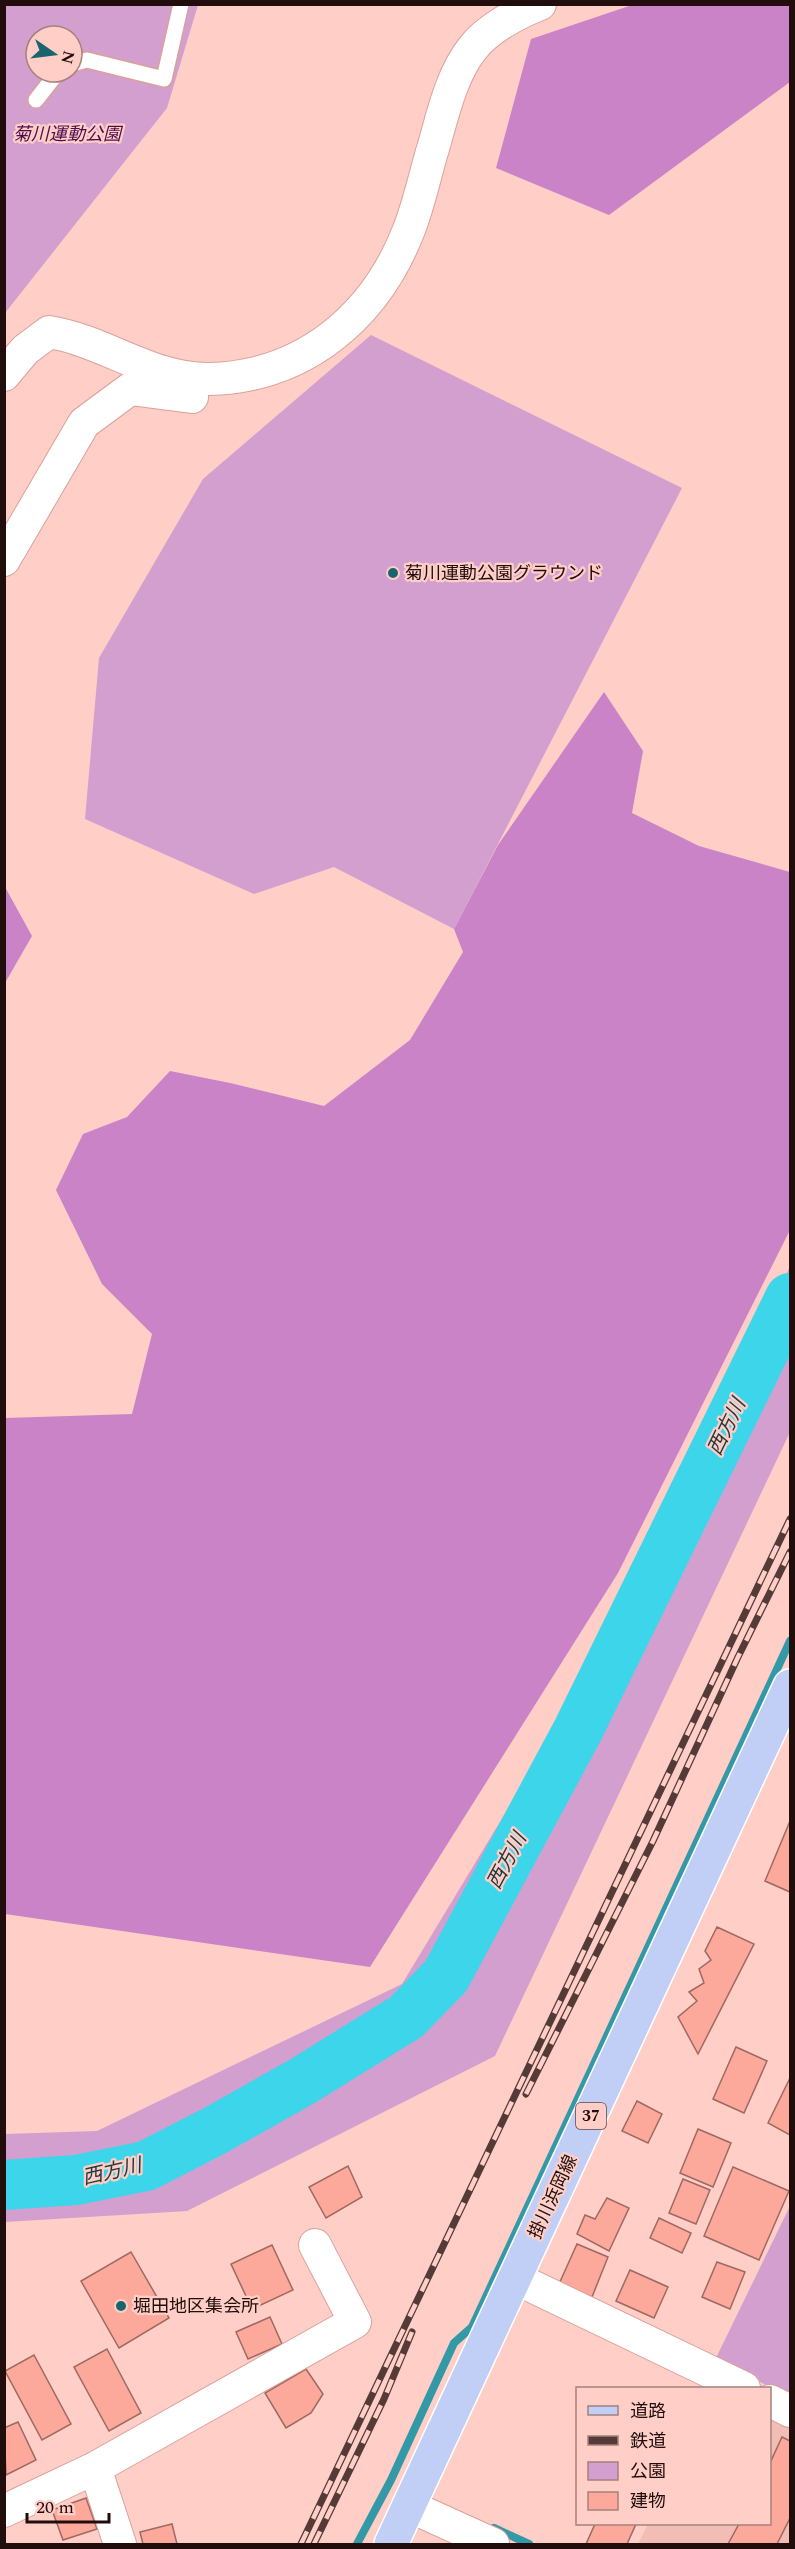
<svg xmlns="http://www.w3.org/2000/svg" width="795" height="2549" viewBox="0 0 795 2549" font-family="Spectral,'Noto Sans JP',serif">
	<style>
		.built { fill: #f2bdb5 }
		.green { fill: #d39fcf; fill-rule: evenodd }
		.forest { fill: #cb83c7 }
		.lines { fill: none; stroke-linecap: round; stroke-linejoin: round }
		.stream { stroke: #3499a7; stroke-width: 8 }
		.river { stroke: #3cd5ea; stroke-width: 50 }
		.building { fill: #fca99c; stroke: #9d6961; stroke-width: 1.5 }
		.lane-casing { stroke: #daa199; stroke-width: 18 }
		.street-casing { stroke: #daa199; stroke-width: 34 }
		.primary-casing { stroke: #fff; stroke-width: 36 }
		.lane { stroke: #fff; stroke-width: 15 }
		.street { stroke: #fff; stroke-width: 32 }
		.primary { stroke: #c1cef5; stroke-width: 33 }
		.rail-casing { stroke: #553b38; stroke-width: 7 }
		.rail { stroke: #fecec7; stroke-width: 4.5; stroke-dasharray: 14; stroke-linecap: butt }
		.poi-dot { fill: #19646f; stroke: #fecec7; stroke-width: 2 }
		.labels { text-anchor: middle; dominant-baseline: central; stroke-width: 4.5; stroke-linejoin: round; paint-order: stroke }
		.shield { fill: #fecec7; stroke: #634743; stroke-width: 1.5 }
		.shield-label { font-size: 16px; font-weight: bold; fill: #210d0b }
		.park-label { font-size: 18px; font-style: italic; fill: #4e0b4d; stroke: #fecec7 }
		.poi-label { font-size: 18px; fill: #210d0b; stroke: #fecec7; text-anchor: start }
		.street-label { font-size: 18px; fill: #210d0b; stroke: #fecec7 }
		.water-label { font-size: 20px; font-style: italic; fill: #1f373b; stroke: #fecec7 }
	</style>
	<rect width="100%" height="100%" fill="#fecec7"/>
	<path class="built" d="M770 2411 790 2421V2544H638L648 2524H770Z"/>
	<path class="green" d="M5 5H198L167 108 5 313ZM36 36H72V72H36Z
		M371 335 682 488 454 929 334 867 254 894 85 819 99 658 203 479Z
		M790 1266V1432L495 2056 187 2211 5 2222V2134L97 2131 402 1984 678 1527Z
		M790 2206V2398L716 2358Z"/>
	<path class="forest" d="M632 5H790V82L609 215 496 168 531 39Z
		M604 692 643 751 632 813 699 846 790 872V1230L618 1573 370 1967 5 1914V1418L132 1414 152 1334 102 1284 56 1190 83 1134 127 1117 170 1071 230 1083 324 1106 410 1040 463 952 454 929 498 845Z
		M5 887 32 936 5 983Z"/>
	<g class="lines">
		<path class="stream" d="M494 2528 529 2544
			M357 2544 391 2480 454 2343 472 2327 790 1641"/>
		<path class="river" d="M4 2185 76 2180 146 2166 214 2131 301 2082 406 2017 446 1976 578 1730 790 1298"/>
	</g>
	<path class="building" d="M790 1821V1892L765 1881Z
		M717 1927 754 1944 698 2054 678 2017 697 2001 689 1992 704 1983 699 1969 711 1960 705 1951Z
		M736 2047 767 2061 744 2113 713 2099Z
		M790 2078V2135L768 2123Z
		M637 2101 662 2114 648 2143 622 2131Z
		M698 2129 731 2143 713 2187 680 2173Z
		M348 2166 362 2197 326 2218 309 2187Z
		M733 2167 789 2191 759 2260 704 2236Z
		M683 2179 710 2190 696 2224 669 2213Z
		M607 2198 629 2208 609 2251 577 2234 585 2215 595 2219Z
		M659 2218 691 2233 682 2253 650 2238Z
		M577 2244 608 2257 592 2297 559 2284Z
		M272 2245 293 2290 252 2309 231 2264Z
		M131 2252 169 2318 119 2348 81 2281Z
		M717 2262 745 2272 730 2309 702 2297Z
		M630 2270 668 2287 654 2318 616 2301Z
		M270 2317 282 2344 248 2359 236 2332Z
		M107 2349 141 2413 109 2431 74 2367Z
		M34 2355 71 2424 42 2440 5 2371Z
		M306 2369 323 2394 311 2413 286 2428 265 2393Z
		M18 2422 36 2460 6 2475 4 2428Z
		M782 2437 790 2441V2518L777 2544H728L739 2524H770V2463Z
		M86 2498 97 2529 63 2540 52 2510Z
		M172 2524 177 2544H143L140 2532Z
		M595 2524H636L627 2544H586Z"/>
	<g class="lines">
		<defs>
			<path id="lane" d="M72 64 87 60 164 79 181 4
				M36 100 58 72"/>
			<path id="street" d="M4 375 25 350 49 332C105 341 152 380 209 379 303 377 374 318 408 232 419 205 425 174 434 145 443 114 451 76 472 49 487 29 517 13 540 4
				M4 560 84 423 130 389 192 397
				M515 2278 744 2388
				M770 2401 790 2411
				M95 2468 120 2544
				M409 2506 493 2544
				M4 2511 95 2468 355 2322 315 2245"/>
			<path id="primary" d="M391 2544 790 1686"/>
		</defs>
		<use href="#lane" class="lane-casing"/>
		<use href="#street" class="street-casing"/>
		<use href="#primary" class="primary-casing"/>
		<use href="#lane" class="lane"/>
		<use href="#street" class="street"/>
		<use href="#primary" class="primary"/>
		<defs>
			<path id="rail" d="M526 2094 653 1841 738 1657 790 1552
				M301 2544 790 1519
				M314 2544 384 2399 412 2332"/>
		</defs>
		<use href="#rail" class="rail-casing"/>
		<use href="#rail" class="rail"/>
	</g>
	<g class="poi-dot">
		<circle cx="393" cy="573" r="6"/>
		<circle cx="121" cy="2306" r="6"/>
	</g>
	<g class="labels">
		<rect class="shield" x="576" y="2103" width="30" height="26" rx="4.5"/>
		<g class="shield-label">
			<text x="591" y="2116">37</text>
		</g>
		<g class="park-label">
			<text x="67" y="134">菊川運動公園</text>
		</g>
		<g class="poi-label">
			<text x="405" y="573">菊川運動公園グラウンド</text>
			<text x="133" y="2306">堀田地区集会所</text>
		</g>
		<g class="street-label">
			<text transform="translate(553 2197) rotate(-65)">掛川浜岡線</text>
		</g>
		<g class="water-label">
			<text transform="translate(727 1427) rotate(-64)">西方川</text>
			<text transform="translate(507 1861) rotate(-62)">西方川</text>
			<text transform="translate(112 2172) rotate(-13)">西方川</text>
		</g>
	</g>
	<rect width="795" height="2549" fill="none" stroke="#210d0b" stroke-width="12"/>
	<rect x="576" y="2387" width="195" height="138" fill="#fecec7" stroke="#a6817c" stroke-width="1.5"/>
	<rect x="588" y="2406" width="30" height="9" fill="#c1cef5" stroke="#a6817c" stroke-width="1.5"/>
	<text x="630" y="2417" font-size="18" fill="#210d0b">道路</text>
	<rect x="588" y="2436" width="30" height="9" fill="#553b38" stroke="#a6817c" stroke-width="1.5"/>
	<text x="630" y="2447" font-size="18" fill="#210d0b">鉄道</text>
	<rect x="588" y="2462" width="30" height="18" fill="#d39fcf" stroke="#a6817c" stroke-width="1.5"/>
	<text x="630" y="2477" font-size="18" fill="#210d0b">公園</text>
	<rect x="588" y="2492" width="30" height="18" fill="#fca99c" stroke="#a6817c" stroke-width="1.5"/>
	<text x="630" y="2507" font-size="18" fill="#210d0b">建物</text>
	<g transform="translate(54 54) rotate(104)"><circle r="28" fill="#fecec7" stroke="#a6817c" stroke-width="1.5"/>
	<path d="M0-4.5L10 22L0 15L-10 22Z" fill="#19646f"/>
	<text y="-9" font-size="16" font-weight="bold" text-anchor="middle" fill="#210d0b">N</text>
	</g>
	<path d="M27 2513v9h82v-9" fill="none" stroke="#210d0b" stroke-width="3"/>
	<text x="36" y="2513" font-size="18" fill="#210d0b" stroke="#fecec7" stroke-width="4.5" paint-order="stroke">20 m</text>
</svg>
